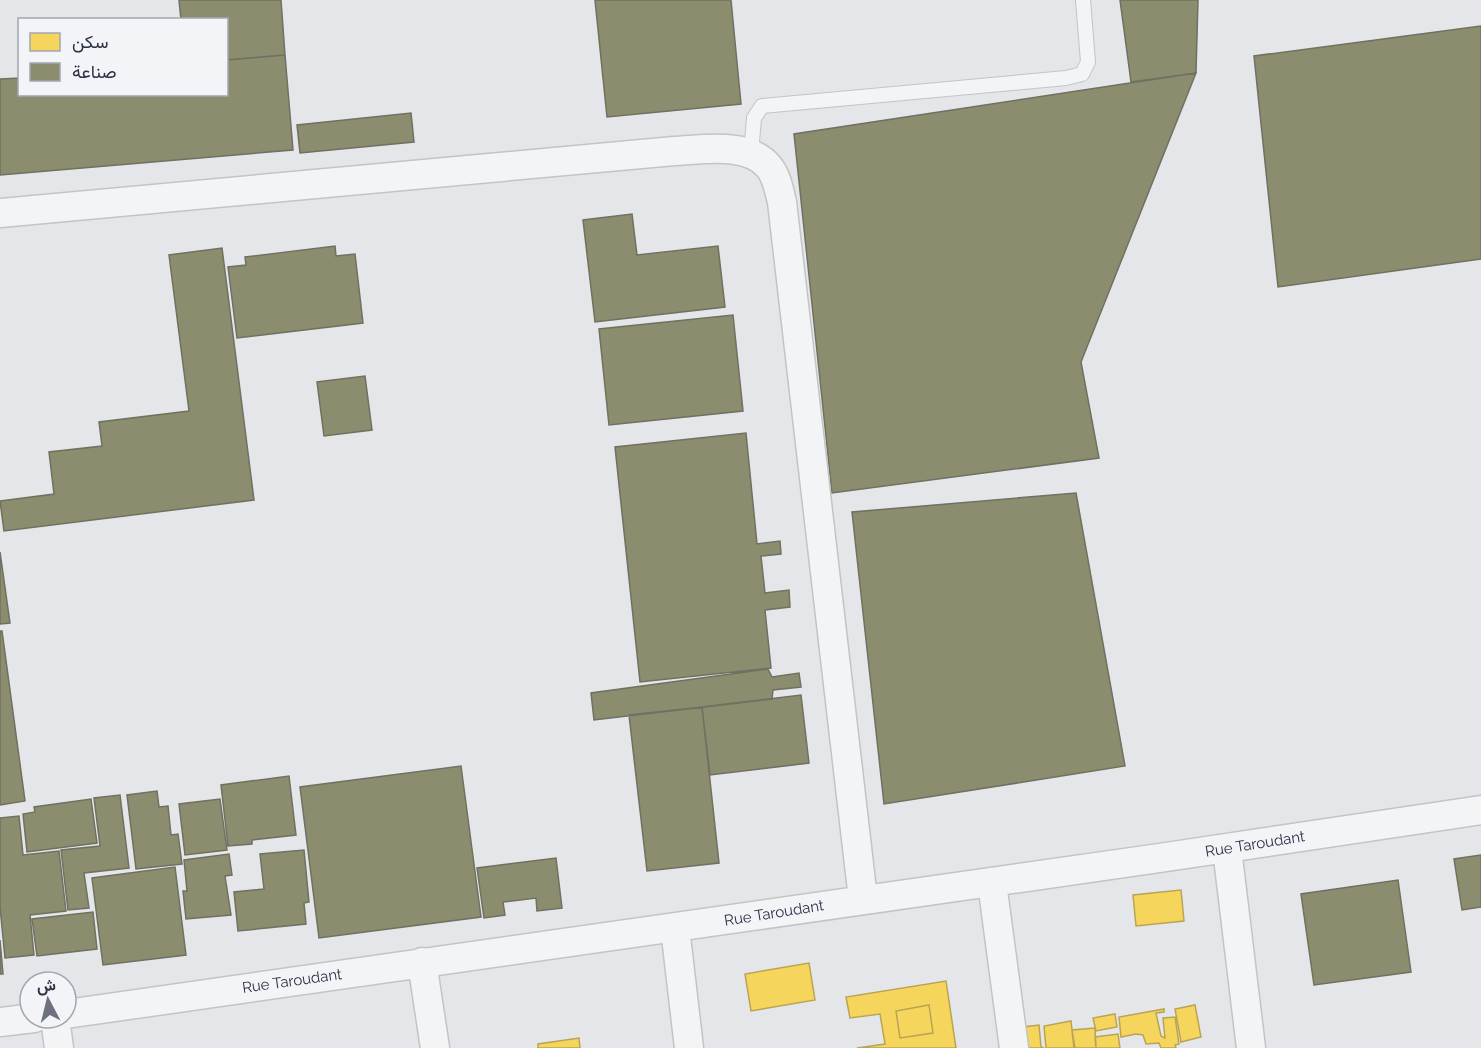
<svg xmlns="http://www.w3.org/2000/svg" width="1481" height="1048" viewBox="0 0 1481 1048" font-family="Raleway,Vazirmatn,sans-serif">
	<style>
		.homes { fill: #f6d55c; stroke: #b9a454; stroke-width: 1.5; fill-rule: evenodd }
		.industry { fill: #8c8c6e; stroke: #6f7161; stroke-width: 1.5 }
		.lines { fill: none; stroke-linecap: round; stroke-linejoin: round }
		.lane-casing { stroke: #c2c4c7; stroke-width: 16 }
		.street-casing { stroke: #c2c4c7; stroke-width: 31 }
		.lane { stroke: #f3f4f6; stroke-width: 14 }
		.street { stroke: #f3f4f6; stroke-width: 28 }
		.labels { text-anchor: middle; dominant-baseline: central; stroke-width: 6; stroke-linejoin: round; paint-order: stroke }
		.street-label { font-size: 15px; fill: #2a3243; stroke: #f2f4f8 }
	</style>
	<rect width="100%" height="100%" fill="#e4e6e9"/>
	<path class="homes" d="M1181 890 1184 921 1136 926 1133 895Z
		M809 963 815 1000 751 1011 745 974Z
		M946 981 956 1048H857L885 1044 880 1014 850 1018 846 997ZM929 1005 933 1033 900 1038 896 1011Z
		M929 1005 933 1033 900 1038 896 1011Z
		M1195 1005 1201 1037 1181 1042 1175 1009Z
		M1164 1009V1012L1156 1013 1161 1036 1165 1038 1163 1018 1175 1017 1179 1044 1175 1045 1176 1048H1161L1159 1043 1146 1044 1143 1035 1136 1034 1121 1037 1119 1017Z
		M1115 1014 1117 1027 1096 1031 1093 1018Z
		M1071 1021 1074 1048H1046L1044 1026Z
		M1039 1025 1041 1047 1044 1048H1025L1023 1027Z
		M1095 1028 1096 1048H1075L1072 1030Z
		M1118 1034 1120 1048H1096L1095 1037Z
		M579 1038 580 1048H538V1044Z"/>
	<path class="industry" d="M179 0H281L285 55 226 60V20H181Z
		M595 0H731L741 104 607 117Z
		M1120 0H1198L1196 73 1131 82Z
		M1481 26V259L1278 287 1254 56Z
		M285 55 293 150 0 175V79L20 78V94H226V60Z
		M1196 73 1081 362 1099 458 832 493 794 134Z
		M411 113 414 142 300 153 297 125Z
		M632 214 637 255 718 246 725 307 595 322 583 220Z
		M335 246 336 256 355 254 363 323 237 338 228 267 246 265 245 257Z
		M222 248 254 500 4 531 0 501 54 494 49 452 102 446 99 422 189 411 169 255Z
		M733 315 743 411 609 425 599 329Z
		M365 376 372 430 324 436 317 382Z
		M746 433 757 544 780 541 781 554 761 556 765 593 789 590 790 607 765 610 771 668 640 682 615 447Z
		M1076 493 1125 766 884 804 852 512Z
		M0 552 10 623 0 624Z
		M0 631H2L25 801 0 805Z
		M768 669 772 677 799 673 801 687 773 690 772 699 594 720 591 693Z
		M801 695 809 763 710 775 702 707Z
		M702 707 719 863 647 871 629 715Z
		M461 766 481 917 319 938 300 787Z
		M289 776 296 835 252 840V844L228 846 221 785Z
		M157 791 159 807 168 806 171 835 178 834 182 864 136 869 127 795Z
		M120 795 129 868 84 873 89 908 68 910 61 850 100 846 94 798Z
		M91 799 97 843 27 852 23 814 35 812 34 807Z
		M220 799 227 850 185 855 179 804Z
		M19 816 23 855 59 851 66 911 30 915 34 955 5 958 0 907V818Z
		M304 850 309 902 304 903 306 924 238 931 234 892 264 889 260 854Z
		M229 854 232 875 225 876 231 915 186 919 183 891H187L184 860Z
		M1481 855V907L1462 910 1454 859Z
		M556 858 562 908 537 911 536 898 503 902 505 915 484 918 477 868Z
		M175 867 186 955 103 965 92 878Z
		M1398 880 1411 972 1314 985 1301 894Z
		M93 912 97 949 37 956 32 919Z
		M0 940 3 974H0Z"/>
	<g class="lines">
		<defs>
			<path id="lane" d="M751 154 754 118 762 106 1066 78 1082 74 1088 62 1083 0"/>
			<path id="street" d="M0 213 674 151C702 150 748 141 769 167 777 177 779 190 782 202L863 899
				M1227 849 1251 1048
				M992 883 1014 1048
				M675 928 689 1048
				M422 962 435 1048
				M66 1014C538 946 1010 882 1481 810
				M55 1018 59 1048
				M0 1022 34 1018"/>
		</defs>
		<use href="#lane" class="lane-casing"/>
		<use href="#street" class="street-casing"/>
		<use href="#lane" class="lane"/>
		<use href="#street" class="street"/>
	</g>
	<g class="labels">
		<g class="street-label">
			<text transform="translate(1255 844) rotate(-9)">Rue Taroudant</text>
			<text transform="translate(774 913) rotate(-9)">Rue Taroudant</text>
			<text transform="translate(292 981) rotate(-8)">Rue Taroudant</text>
		</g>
	</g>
	<rect x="18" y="18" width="210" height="78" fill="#f2f4f8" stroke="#a2a6b0" stroke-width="1.5"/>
	<rect x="30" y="33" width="30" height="18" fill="#f6d55c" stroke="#a2a6b0" stroke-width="1.5"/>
	<text x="72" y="48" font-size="18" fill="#2a3243">سكن</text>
	<rect x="30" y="63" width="30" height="18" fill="#8c8c6e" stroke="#a2a6b0" stroke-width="1.5"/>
	<text x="72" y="78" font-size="18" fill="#2a3243">صناعة</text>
	<g transform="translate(48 1000) rotate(353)"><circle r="28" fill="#f2f4f8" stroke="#a2a6b0" stroke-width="1.5"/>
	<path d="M0-4.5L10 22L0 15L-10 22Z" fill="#6b717d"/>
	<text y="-9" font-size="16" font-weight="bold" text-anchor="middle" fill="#2a3243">ش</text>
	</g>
</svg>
